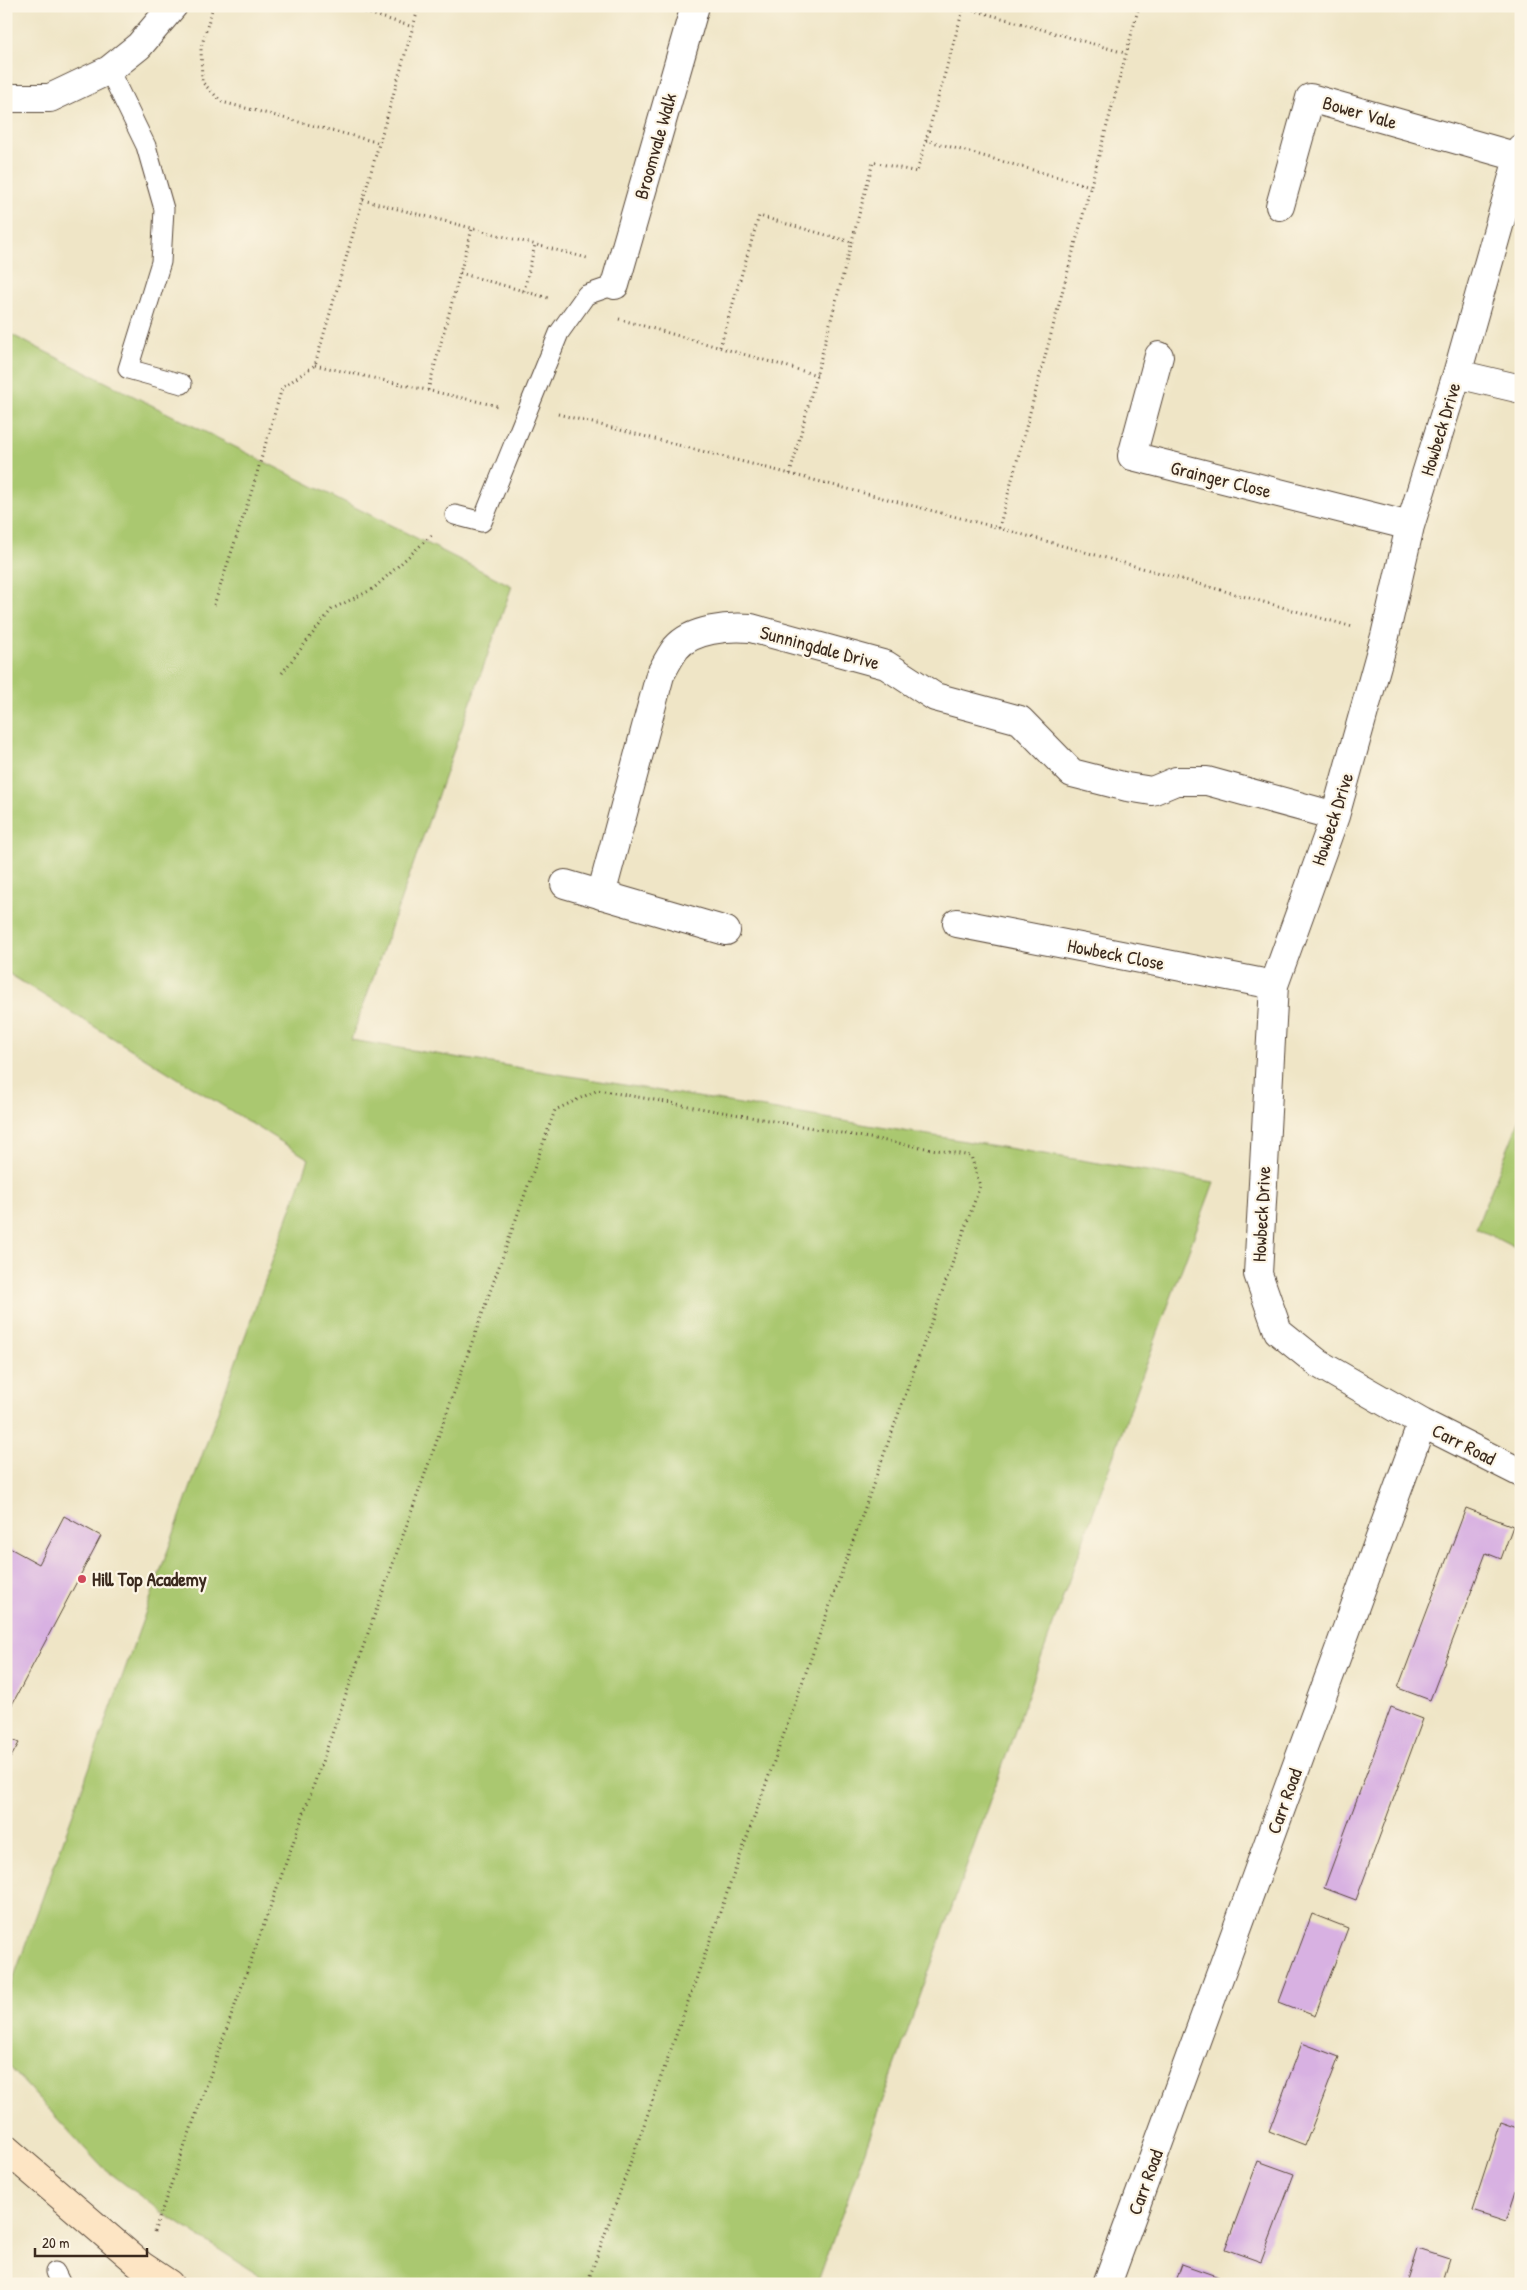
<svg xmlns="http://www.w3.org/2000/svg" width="1527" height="2290" viewBox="0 0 1527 2290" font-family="'Patrick Hand',sans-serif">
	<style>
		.green { fill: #aac870; stroke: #727947 }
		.building { fill: #d8b1e2 }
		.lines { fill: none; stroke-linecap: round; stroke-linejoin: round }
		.lane-casing { stroke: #564637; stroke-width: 21 }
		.street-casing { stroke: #564637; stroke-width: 30 }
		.secondary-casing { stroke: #564637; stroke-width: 30 }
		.path { stroke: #564637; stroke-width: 3; stroke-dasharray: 1 4; stroke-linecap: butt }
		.lane { stroke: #fff; stroke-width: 19 }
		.street { stroke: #fff; stroke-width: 28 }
		.secondary { stroke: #fde5c4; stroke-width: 28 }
		.poi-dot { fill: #d1495b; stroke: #fcf5e5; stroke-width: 2 }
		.labels { text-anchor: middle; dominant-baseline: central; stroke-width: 4.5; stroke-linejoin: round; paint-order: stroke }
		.street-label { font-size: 19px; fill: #3b2a1e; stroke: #fcf5e5 }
		.poi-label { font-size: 19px; font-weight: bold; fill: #3b2a1e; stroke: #fcf5e5; text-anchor: start }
	</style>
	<rect width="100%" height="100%" fill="#fcf5e5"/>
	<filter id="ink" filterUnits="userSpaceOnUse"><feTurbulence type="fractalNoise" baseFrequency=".02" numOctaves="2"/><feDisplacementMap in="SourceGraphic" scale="10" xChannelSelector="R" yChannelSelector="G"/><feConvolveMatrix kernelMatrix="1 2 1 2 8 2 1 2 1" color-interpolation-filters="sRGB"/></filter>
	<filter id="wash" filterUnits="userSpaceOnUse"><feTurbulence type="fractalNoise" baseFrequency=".0096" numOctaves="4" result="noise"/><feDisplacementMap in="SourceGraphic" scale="20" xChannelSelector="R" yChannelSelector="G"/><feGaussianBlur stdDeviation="1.12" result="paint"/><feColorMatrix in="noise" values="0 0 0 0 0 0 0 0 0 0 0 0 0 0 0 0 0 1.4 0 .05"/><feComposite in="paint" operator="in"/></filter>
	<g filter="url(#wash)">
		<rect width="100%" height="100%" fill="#efe5c6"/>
		<path class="green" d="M6 332 512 586 351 1040 1214 1182 1146 1365 817 2284H272L160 2211 101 2166 6 2063V1999L309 1159 6 972Z
			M1521 1116V1251L1476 1228Z"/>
		<g id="blocks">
			<path class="building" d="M1466 1508 1513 1526 1501 1559 1486 1553 1430 1700 1398 1688Z
				M64 1516 101 1536 6 1716V1546L39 1564Z
				M1391 1707 1423 1719 1356 1900 1324 1888Z
				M6 1737 19 1743 6 1766Z
				M1312 1914 1348 1928 1315 2016 1279 2002Z
				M1302 2043 1339 2057 1305 2145 1269 2131Z
				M1501 2122 1521 2129V2176L1506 2222 1472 2211Z
				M1258 2161 1294 2174 1261 2262 1225 2249Z
				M1418 2249 1449 2259 1441 2284H1407Z
				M1182 2264 1219 2277 1216 2284H1175Z"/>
		</g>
	</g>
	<g filter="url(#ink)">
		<use href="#blocks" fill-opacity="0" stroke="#564637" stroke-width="1"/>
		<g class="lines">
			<defs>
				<path id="lane" d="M109 70 146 146 164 209 161 262 128 369 182 384
					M455 515 482 522 559 333 586 295 615 285
					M55 2272 61 2284"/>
				<path id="street" d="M6 98H50L109 70 139 46 173 6
					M1280 206 1310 98 1518 157
					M615 285 695 6
					M1159 356 1132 456 1410 526
					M1457 374 1521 389
					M565 884 726 931
					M601 895 660 675C665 666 670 656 676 648 692 629 729 626 751 628L886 665 935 697 1020 720 1072 773 1127 787 1152 791 1176 781H1207L1335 816
					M957 923 1274 985
					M1422 1423 1319 1364 1278 1331 1258 1274 1274 985 1335 816 1385 636 1410 526 1457 374 1521 148
					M1107 2284 1422 1423 1521 1473"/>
				<path id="secondary" d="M6 2149 142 2266 169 2284"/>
			</defs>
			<use href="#lane" class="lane-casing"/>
			<use href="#street" class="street-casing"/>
			<use href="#secondary" class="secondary-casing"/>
			<path class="path" d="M213 6 201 48 202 82 222 102 380 143
				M346 6 413 27
				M963 7 1125 53
				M926 140 1090 186
				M363 200 587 258
				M460 273 548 298
				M524 291 535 245
				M619 319 817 375
				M720 347 759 216 851 242
				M315 365 498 406
				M428 390 472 229
				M558 414 999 528 1353 627
				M790 474 873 162 917 172 964 6
				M999 528 1139 6
				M214 605 252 490 282 388 315 365 419 6
				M282 673 332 609 373 589 434 533
				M154 2232 555 1110 598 1090 971 1156 980 1186 587 2284"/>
			<use href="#lane" class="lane"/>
			<use href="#street" class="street"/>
			<use href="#secondary" class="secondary"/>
		</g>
	</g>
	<circle class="poi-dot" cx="82" cy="1579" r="5"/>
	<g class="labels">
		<g class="street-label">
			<text transform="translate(1360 112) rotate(16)">Bower Vale</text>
			<text transform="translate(655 146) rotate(-74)">Broomvale Walk</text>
			<text transform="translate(1440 429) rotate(-73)">Howbeck Drive</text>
			<text transform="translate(1221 479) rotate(14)">Grainger Close</text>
			<text transform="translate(820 647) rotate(15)">Sunningdale Drive</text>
			<text transform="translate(1332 819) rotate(-72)">Howbeck Drive</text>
			<text transform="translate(1116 954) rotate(11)">Howbeck Close</text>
			<text transform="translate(1261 1214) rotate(-87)">Howbeck Drive</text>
			<text transform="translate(1464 1444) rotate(27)">Carr Road</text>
			<text transform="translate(1284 1801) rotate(-70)">Carr Road</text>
			<text transform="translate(1145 2182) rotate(-70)">Carr Road</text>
		</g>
		<g class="poi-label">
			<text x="92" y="1579">Hill Top Academy</text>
		</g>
	</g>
	<rect width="1527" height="2290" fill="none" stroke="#fcf5e5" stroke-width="25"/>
	<path d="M35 2248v8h112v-8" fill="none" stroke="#3b2a1e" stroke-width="2.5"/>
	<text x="42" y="2248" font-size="15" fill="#3b2a1e" stroke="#fcf5e5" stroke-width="4" paint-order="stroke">20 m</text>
</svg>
